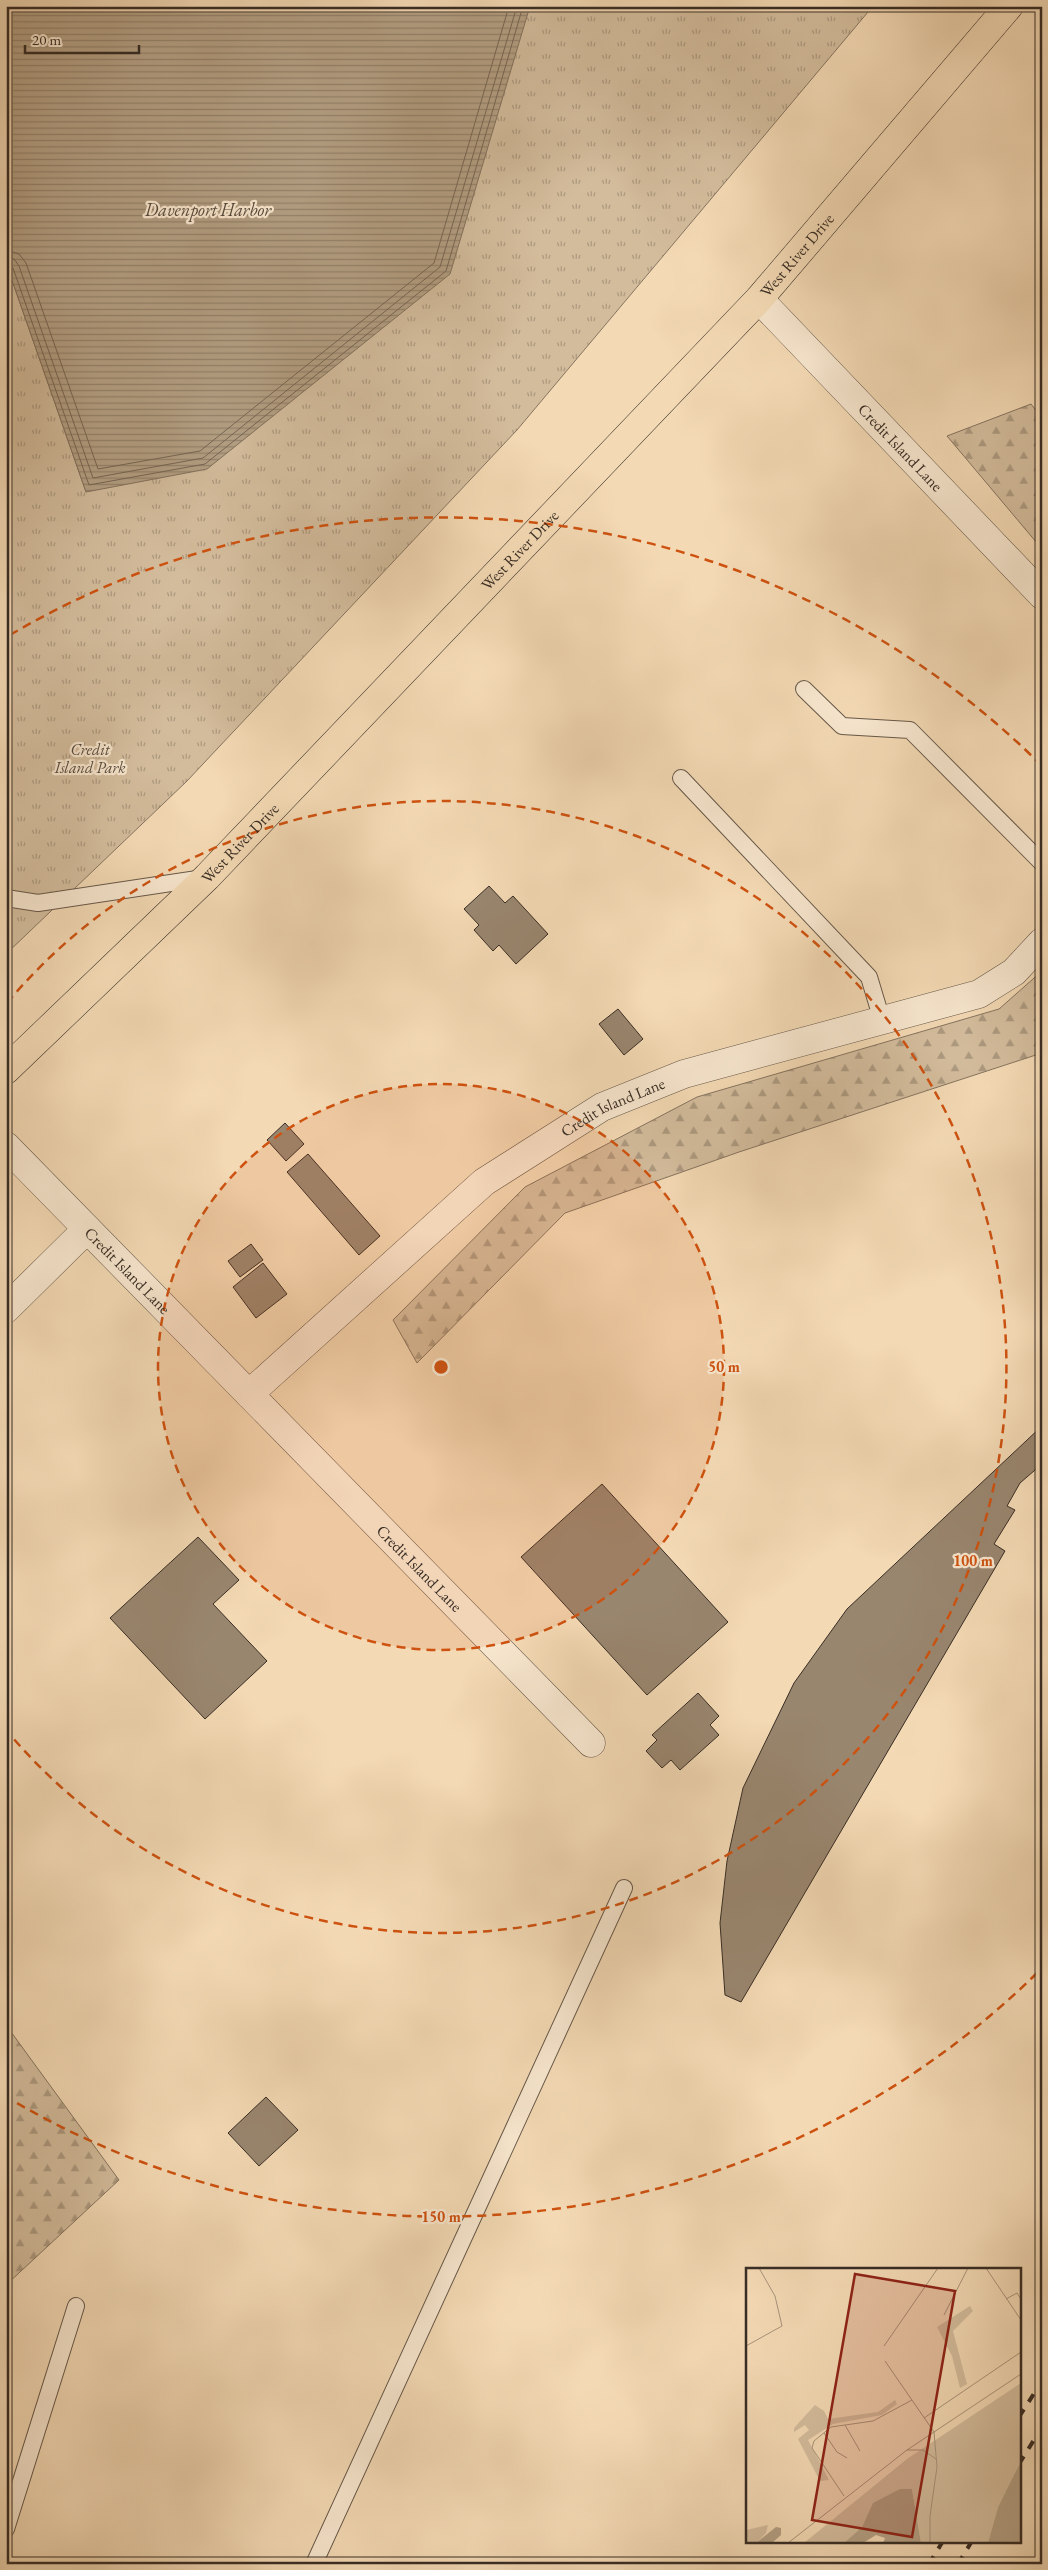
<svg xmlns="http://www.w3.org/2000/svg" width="1048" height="2570" viewBox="0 0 1048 2570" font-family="'EB Garamond',serif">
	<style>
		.forest { fill: url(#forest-firs); stroke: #867460 }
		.park { fill: url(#park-tufts); stroke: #867460 }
		.water { fill: url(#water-rules); stroke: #82715d }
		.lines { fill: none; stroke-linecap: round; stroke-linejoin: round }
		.shore { stroke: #766654; stroke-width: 1 }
		.building { fill: #99866f; stroke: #382d25 }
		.service-casing { stroke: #675849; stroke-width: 18 }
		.minor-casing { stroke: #675849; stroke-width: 29 }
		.primary-casing { stroke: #382d25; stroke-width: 29 }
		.service { stroke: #f7e6ce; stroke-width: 16 }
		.minor { stroke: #f7e6ce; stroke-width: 28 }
		.primary { stroke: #f3d9b4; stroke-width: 28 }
		.rail { stroke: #382d25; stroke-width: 4; stroke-dasharray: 9 9; stroke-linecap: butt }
		.ring { fill: none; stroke: #ce5210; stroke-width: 2.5; stroke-dasharray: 9 6 }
		.labels { text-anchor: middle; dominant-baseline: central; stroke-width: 4.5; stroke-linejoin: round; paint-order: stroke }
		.street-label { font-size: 16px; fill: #382d25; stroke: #f7e6ce }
		.park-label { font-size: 16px; font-style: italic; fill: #574a3d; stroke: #f7e6ce }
		.water-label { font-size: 18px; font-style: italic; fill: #574a3c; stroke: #f7e6ce }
		.inset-road { fill: none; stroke: #a8947b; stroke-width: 1 }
		.view { fill: #8f2418; fill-opacity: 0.15; stroke: #8f2418; stroke-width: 2.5 }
		.inset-edge { fill: none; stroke: #382d25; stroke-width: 2.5 }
		.centre { fill: #ce5210; stroke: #f7e6ce; stroke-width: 2.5 }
		.ring-label { font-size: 15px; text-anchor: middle; font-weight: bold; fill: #ce5210; stroke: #f7e6ce; stroke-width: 4.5; stroke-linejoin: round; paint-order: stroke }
	</style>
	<defs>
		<pattern id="forest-firs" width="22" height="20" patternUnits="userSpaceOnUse" patternTransform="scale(1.25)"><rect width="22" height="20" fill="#d3bc9c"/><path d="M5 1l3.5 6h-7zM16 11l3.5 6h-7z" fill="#ac997f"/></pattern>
		<pattern id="park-tufts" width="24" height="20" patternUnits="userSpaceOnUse" patternTransform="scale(1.25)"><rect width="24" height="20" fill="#d3bc9c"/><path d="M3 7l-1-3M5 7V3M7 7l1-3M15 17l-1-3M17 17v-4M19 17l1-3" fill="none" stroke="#ac997f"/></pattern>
		<pattern id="water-rules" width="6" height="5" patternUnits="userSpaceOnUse" patternTransform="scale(1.25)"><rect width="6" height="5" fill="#b39f83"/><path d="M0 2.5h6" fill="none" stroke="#93826b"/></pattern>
	</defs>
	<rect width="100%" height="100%" fill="#f3d9b4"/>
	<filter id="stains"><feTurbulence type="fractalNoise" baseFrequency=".004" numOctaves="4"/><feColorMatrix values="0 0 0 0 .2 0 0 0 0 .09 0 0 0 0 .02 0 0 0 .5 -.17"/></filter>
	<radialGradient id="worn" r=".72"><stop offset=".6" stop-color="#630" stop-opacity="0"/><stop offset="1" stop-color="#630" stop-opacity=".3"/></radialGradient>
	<path class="forest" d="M1031 404 1042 418V549L947 436Z
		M1042 971V1053L739 1152 565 1213 417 1363 393 1320 525 1187 697 1097 999 1009Z
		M6 2025 119 2180 6 2285Z"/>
	<path class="park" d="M530 6H873L517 430 187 781 6 954V263L86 492Z"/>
	<path class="water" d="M6 6H530L450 274 207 469 86 492 6 263Z"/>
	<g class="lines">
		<path class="shore" d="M6 250 19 254 26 263 98 469 200 451 434 263 509 6
			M6 258 14 259 19 266 93 478 203 458 440 267 517 6
			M6 264 13 268 89 485 205 464 446 271 523 6"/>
	</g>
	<path class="building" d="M489 886 505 903 513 896 548 934 516 964 499 945 493 951 474 930 479 925 464 909Z
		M618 1009 643 1039 624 1055 599 1024Z
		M285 1123 304 1144 286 1161 267 1140Z
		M308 1154 380 1236 359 1255 287 1172Z
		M251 1244 263 1260 240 1277 228 1261Z
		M263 1263 287 1294 256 1318 233 1287Z
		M1042 1426V1464L1020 1483 1007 1506 1015 1510 994 1544 1005 1551 741 2002 725 1995 720 1923 727 1861 743 1788 794 1683 847 1609Z
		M602 1484 728 1622 647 1695 521 1557Z
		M198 1537 239 1580 213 1604 267 1661 205 1719 110 1618Z
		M698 1693 719 1716 710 1725 719 1735 680 1770 671 1760 662 1768 646 1751 657 1740 652 1735Z
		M266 2097 298 2130 259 2166 228 2133Z"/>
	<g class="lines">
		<defs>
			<path id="service" d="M804 689 842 726 910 730 1042 863
				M681 778 869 977 882 1020
				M6 898 38 903 204 878
				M6 2529 76 2306
				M314 2564 624 1888"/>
			<g id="minor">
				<path id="s1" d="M759 299 1042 595"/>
				<path id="s2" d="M6 1146 591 1743"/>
				<path d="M6 1309 87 1229"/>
				<path id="s3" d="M249 1394 484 1182 602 1107 684 1074 979 994 1014 972 1042 942"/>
			</g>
			<g id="primary">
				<path id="s4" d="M6 1070 207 877 759 299 1009 6"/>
			</g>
		</defs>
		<use href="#service" class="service-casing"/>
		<use href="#minor" class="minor-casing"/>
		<use href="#primary" class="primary-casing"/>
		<use href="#service" class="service"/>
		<use href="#minor" class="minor"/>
		<use href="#primary" class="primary"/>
		<path class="rail" d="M1019 2417 1042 2381
			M1019 2464 1042 2427
			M929 2564 943 2541
			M958 2564 972 2541"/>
	</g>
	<circle cx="441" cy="1367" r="283" fill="#ce5210" fill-opacity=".12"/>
	<g class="ring">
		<circle cx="441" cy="1367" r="283"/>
		<path d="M7 1003A566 566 0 1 1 7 1731"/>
		<path d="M1037 1973A850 850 0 0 1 10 2099M10 635A850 850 0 0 1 1037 761"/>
	</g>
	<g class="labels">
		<g class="street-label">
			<text stroke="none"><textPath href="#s4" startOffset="1136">West River Drive</textPath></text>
			<text stroke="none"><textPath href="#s1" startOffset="205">Credit Island Lane</textPath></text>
			<text stroke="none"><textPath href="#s4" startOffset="731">West River Drive</textPath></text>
			<text stroke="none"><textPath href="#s4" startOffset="326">West River Drive</textPath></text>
			<text stroke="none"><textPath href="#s3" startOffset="466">Credit Island Lane</textPath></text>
			<text stroke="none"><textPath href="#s2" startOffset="174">Credit Island Lane</textPath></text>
			<text stroke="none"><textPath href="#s2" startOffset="591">Credit Island Lane</textPath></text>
		</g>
		<g class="park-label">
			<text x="90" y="749">Credit<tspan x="90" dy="18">Island Park</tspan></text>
		</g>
		<g class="water-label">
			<text x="208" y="209">Davenport Harbor</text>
		</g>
	</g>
	<g transform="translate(746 2268)">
		<rect width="275" height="275" fill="#f3d9b4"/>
		<path d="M224 38 227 43 207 63 221 116 214 120 206 88 191 59ZM149 132 151 136 136 147 87 156 62 172 83 212 74 213 52 171 63 162 59 157 48 164V160L69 137 78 143 82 151 132 144ZM22 257 20 265 10 275H0V262Z" fill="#d3bc9c"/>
		<path d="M275 115V193L252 239 242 275H175L166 221 128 235 116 259 98 275H58L161 191Z" fill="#d3bc9c"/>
		<path d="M275 193V275H242L252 239ZM154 221H166L175 275H137L139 270 130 267 117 275H98L116 259 127 235ZM30 259 35 260V267L26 275H10Z" fill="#b39f83"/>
		<path class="inset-road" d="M240 0 275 52M260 31 271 25 275 31M198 47 222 0M0 78 36 58 29 28 13 0M138 78 192 0M139 93 188 164 191 199 184 248V275M178 150 275 84M99 157 114 183M78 165 91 184 101 190M161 182H177L190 191M98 228 66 180 68 173 85 159 127 153 166 132M42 275 161 182 275 106"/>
		<path class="view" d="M109 6 209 23 166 269 66 252Z"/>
		<rect width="275" height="275" class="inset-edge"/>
	</g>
	<circle cx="441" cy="1367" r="8" class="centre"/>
	<g class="ring-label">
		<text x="724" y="1372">50 m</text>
		<text x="973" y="1566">100 m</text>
		<text x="441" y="2222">150 m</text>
	</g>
	<rect width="1048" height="2570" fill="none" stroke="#f3d9b4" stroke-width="25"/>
	<rect x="8" y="8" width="1033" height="2555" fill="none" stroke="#382d25" stroke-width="2.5"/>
	<rect x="12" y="12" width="1023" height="2545" fill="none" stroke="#382d25"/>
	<path d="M25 45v8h114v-8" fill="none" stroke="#382d25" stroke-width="2.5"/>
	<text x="32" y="45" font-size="15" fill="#382d25" stroke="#f7e6ce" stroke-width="4" paint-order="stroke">20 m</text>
	<rect width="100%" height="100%" filter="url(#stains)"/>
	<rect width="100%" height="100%" fill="url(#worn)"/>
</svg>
